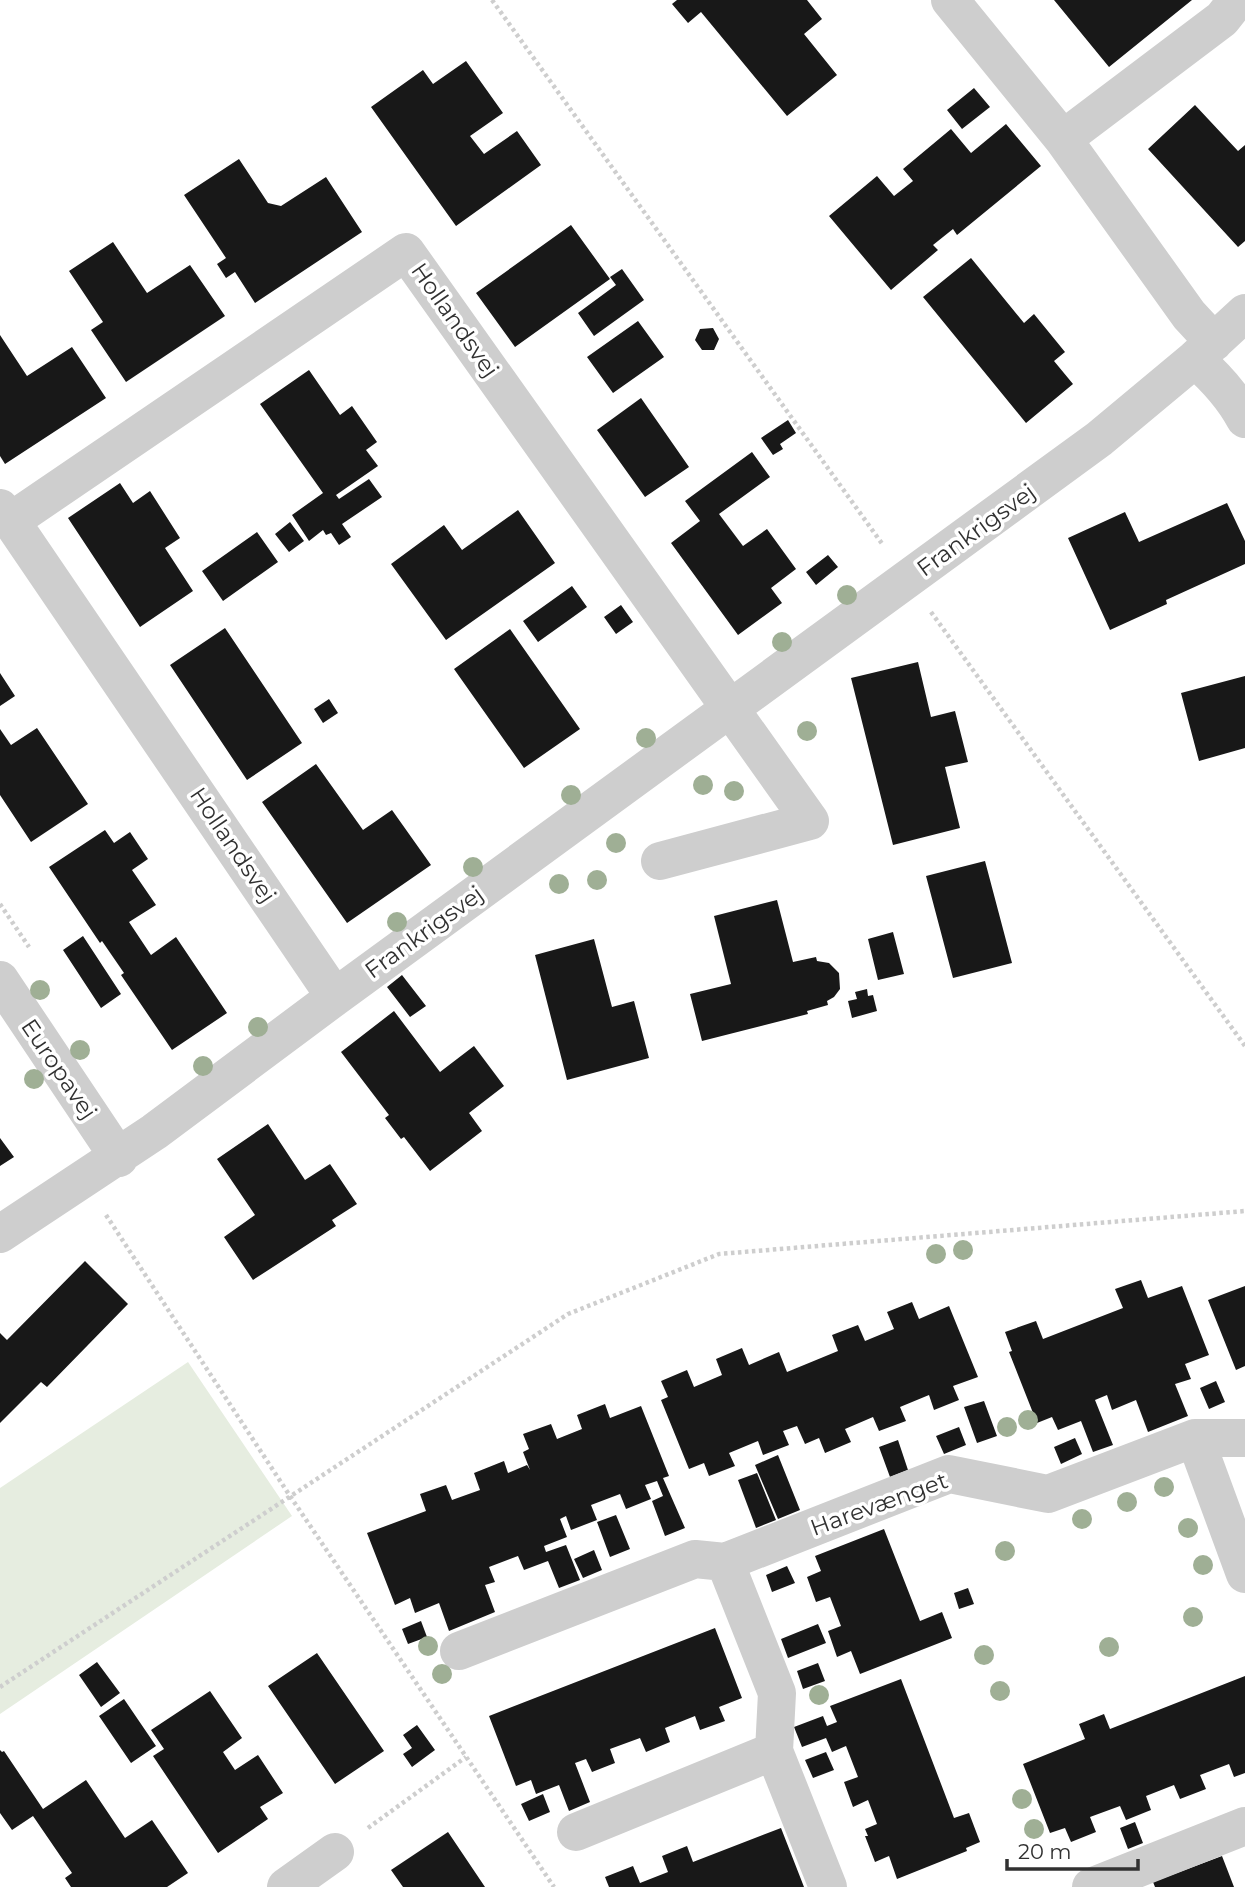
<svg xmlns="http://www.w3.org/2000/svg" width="1245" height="1887" viewBox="0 0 1245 1887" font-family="Montserrat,sans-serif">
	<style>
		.green { fill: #e6ede0 }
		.building { fill: #181818 }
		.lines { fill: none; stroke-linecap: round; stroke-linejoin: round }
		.path { stroke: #cecece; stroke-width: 4.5; stroke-dasharray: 3.5 3.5; stroke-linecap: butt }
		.minor { stroke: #cecece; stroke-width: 38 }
		.tree { fill: #9faf95 }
		.labels { text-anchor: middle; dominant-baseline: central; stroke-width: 7; stroke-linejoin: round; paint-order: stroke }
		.street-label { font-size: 23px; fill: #313131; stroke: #fff }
	</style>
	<rect width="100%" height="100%" fill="#fff"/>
	<path class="green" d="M188 1362 292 1516 0 1714V1488Z"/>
	<path class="building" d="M677 0H807L822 19 804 34 837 75 787 116 701 12 688 23 672 4Z
		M1054 0H1192L1109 67Z
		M466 61 503 113 470 136 484 154 517 131 541 165 456 226 371 107 423 70 433 84Z
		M974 88 990 107 962 129 947 110Z
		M1195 105 1238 151 1245 145V241L1238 247 1148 149Z
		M1006 124 1041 166 957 235 953 229 933 245 938 250 891 290 829 216 877 176 894 196 913 181 903 169 951 129 971 153Z
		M239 159 268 203 281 206 326 177 362 232 255 303 235 272 226 278 217 264 226 258 184 195Z
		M571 225 610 279 515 347 476 293Z
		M113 242 147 293 190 265 225 316 126 382 91 330 103 322 69 271Z
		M971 258 1024 323 1034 314 1065 352 1054 361 1073 384 1026 423 923 297Z
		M622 269 644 300 594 336 578 313 616 285 610 277Z
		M638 321 664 357 613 393 587 357Z
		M713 328 719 339 714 350H702L695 340 700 329Z
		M0 335 27 376 72 347 106 398 5 464 0 456Z
		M309 370 340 415 352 406 377 442 366 450 378 466 336 495 339 499 369 479 382 497 342 524 351 537 339 545 331 533 326 535 323 530 309 541 292 515 323 493 260 404Z
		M641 398 689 467 645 497 597 430Z
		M788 420 796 433 780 444 783 449 773 455 761 438Z
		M752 452 770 477 719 514 743 546 767 529 796 569 771 588 782 603 738 635 671 543 700 521 685 501Z
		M120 483 133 503 150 491 180 538 165 548 193 591 140 627 68 518Z
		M1227 503 1245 541V564L1166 600 1167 604 1110 630 1068 538 1125 512 1139 542Z
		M518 510 555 563 446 640 391 564 444 525 462 550Z
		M290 522 304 541 289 552 275 534Z
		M257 532 278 562 223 601 202 571Z
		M828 555 838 567 816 585 806 572Z
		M572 586 587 607 538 642 523 621Z
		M621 605 633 622 616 634 604 617Z
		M225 628 302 743 247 780 170 665Z
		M510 629 580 729 524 768 454 669Z
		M918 662 931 717 955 711 968 762 945 767 960 828 893 845 851 678Z
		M0 673 15 696 0 706Z
		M1245 676V748L1199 761 1181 693Z
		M329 699 338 713 323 723 314 709Z
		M37 728 88 804 31 842 0 795V729L11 745Z
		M316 764 363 830 392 810 431 865 347 923 262 802Z
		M105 830 114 843 130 832 148 859 132 870 156 905 129 922 151 955 176 937 227 1013 172 1050 121 975 124 973 102 941 100 943 49 867Z
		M985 861 1012 963 953 978 926 876Z
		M777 900 793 962 816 957 817 961 829 963 839 973 840 989 834 997 827 1001 828 1005 807 1011 808 1014 702 1041 690 994 731 984 714 916Z
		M893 932 904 974 878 980 868 939Z
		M83 936 121 994 101 1008 63 950Z
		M594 939 612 1007 634 1001 649 1058 567 1080 535 955Z
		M402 975 426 1006 410 1017 387 987Z
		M867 989 868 996 873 995 877 1011 852 1018 848 1001 857 999 855 992Z
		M394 1011 440 1072 474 1046 504 1086 469 1113 482 1131 430 1171 404 1137 401 1139 385 1118 389 1115 341 1052Z
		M268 1124 305 1180 330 1164 357 1204 332 1220 336 1226 253 1280 224 1237 255 1215 217 1159Z
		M0 1138 14 1157 0 1166Z
		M85 1261 128 1304 47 1387 41 1382 0 1423V1333L7 1340Z
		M1141 1280 1148 1298 1182 1286 1209 1355 1185 1364 1191 1379 1175 1384 1188 1416 1148 1432 1136 1400 1112 1410 1107 1395 1095 1400 1113 1445 1093 1452 1081 1421 1058 1430 1052 1417 1037 1423 1009 1352 1012 1351 1005 1332 1036 1321 1043 1339 1123 1308 1115 1289Z
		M1245 1286V1366L1236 1370 1208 1300Z
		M912 1302 919 1319 949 1306 978 1377 953 1386 959 1400 934 1410 929 1395 900 1407 906 1421 879 1431 873 1417 845 1429 851 1442 825 1453 819 1438 805 1444 797 1426 783 1431 789 1445 763 1455 758 1441 729 1453 735 1466 709 1476 704 1463 689 1469 661 1400 668 1397 661 1381 687 1370 694 1387 722 1375 716 1359 742 1348 749 1365 779 1352 787 1372 838 1351 832 1335 858 1325 865 1341 894 1329 887 1312Z
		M1216 1381 1225 1402 1209 1409 1200 1388Z
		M984 1401 997 1436 977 1443 964 1407Z
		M605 1404 610 1418 641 1406 669 1476 663 1478 685 1528 665 1536 652 1501 663 1496 657 1481 645 1485 651 1499 626 1509 620 1494 591 1505 597 1520 571 1530 566 1516 560 1519 567 1537 544 1546 546 1552 566 1545 580 1580 559 1588 548 1561 524 1570 518 1556 489 1567 495 1582 485 1585 495 1612 449 1631 439 1603 415 1613 410 1598 395 1605 367 1533 426 1511 420 1494 446 1485 452 1500 480 1490 474 1473 504 1461 508 1473 527 1465 530 1470 523 1452 529 1449 523 1434 551 1424 557 1439 582 1429 577 1415Z
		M959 1427 966 1445 944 1454 936 1436Z
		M1075 1438 1082 1454 1061 1464 1054 1447Z
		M898 1440 908 1470 890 1477 879 1447Z
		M778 1455 800 1510 778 1519 755 1465Z
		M757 1473 776 1520 756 1528 738 1480Z
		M616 1515 630 1549 610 1557 597 1522Z
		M884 1529 920 1621 942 1612 952 1638 860 1674 851 1651 837 1657 828 1631 841 1626 830 1597 816 1602 807 1577 821 1571 815 1556Z
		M594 1550 602 1570 583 1578 574 1559Z
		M787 1566 795 1583 772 1592 766 1575Z
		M968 1588 974 1604 959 1609 954 1593Z
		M421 1621 427 1637 408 1644 402 1629Z
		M818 1624 826 1643 788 1658 781 1639Z
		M715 1628 742 1698 719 1707 725 1721 700 1730 695 1716 665 1728 670 1742 646 1752 640 1738 610 1749 615 1763 592 1772 586 1759 575 1763 590 1802 569 1811 559 1785 536 1794 531 1780 516 1786 489 1716Z
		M317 1653 384 1751 335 1784 268 1686Z
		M97 1662 120 1693 101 1707 79 1675Z
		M818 1663 825 1681 803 1689 797 1671Z
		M1245 1676V1773L1234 1777 1229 1764 1200 1775 1206 1789 1180 1799 1174 1785 1146 1796 1151 1810 1126 1820 1120 1806 1090 1817 1096 1832 1071 1842 1065 1828 1050 1833 1023 1764 1085 1739 1079 1724 1104 1714 1110 1729Z
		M901 1679 954 1818 969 1813 980 1842 966 1848 967 1851 897 1879 889 1856 875 1862 865 1836H868L865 1829 877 1824 868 1800 853 1807 844 1782 858 1777 846 1746 832 1752 826 1738 802 1747 794 1727 823 1716 827 1726 837 1722 830 1706Z
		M210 1691 242 1738 223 1752 235 1770 258 1755 283 1793 260 1807 268 1819 218 1853 153 1756 164 1749 151 1730Z
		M124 1699 156 1746 131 1763 99 1716Z
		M417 1725 435 1750 412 1767 403 1754 412 1748 403 1735Z
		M0 1750 2 1752 4 1751 43 1809 86 1780 125 1838 152 1820 188 1873 167 1887H71L65 1878 72 1873 33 1816 12 1830 0 1813Z
		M826 1752 834 1770 813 1778 805 1760Z
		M543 1794 550 1812 529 1821 521 1804Z
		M1135 1822 1143 1843 1128 1849 1120 1828Z
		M781 1828 804 1887H609L605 1877 633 1866 640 1883 668 1872 662 1856 687 1846 693 1862Z
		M448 1832 485 1887H403L391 1870Z
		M1222 1856 1234 1887H1155L1153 1882Z"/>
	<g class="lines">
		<path class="path" d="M492 0 883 545
			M931 612 1245 1046
			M0 904 29 947
			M106 1215 290 1496 554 1887
			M0 1687 568 1314 719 1254 1245 1211
			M368 1828 466 1757"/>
		<path class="minor" d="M950 0 1063 139 1189 315 1214 342
			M1063 139 1222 19 1237 0
			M1195 359C1214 376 1233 396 1245 419
			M0 508 11 521 335 997
			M11 521 406 252 810 821 660 861
			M0 980 119 1158
			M0 1234 154 1132 335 997 1099 439 1195 359 1245 313
			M1195 1438 1245 1574
			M725 1562 777 1693 774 1751 828 1887
			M459 1651 695 1559 725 1562 949 1474 1048 1494 1195 1438H1245
			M576 1832 774 1751
			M286 1887 335 1852
			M1091 1887 1245 1826"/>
	</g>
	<g class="tree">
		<circle cx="847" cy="595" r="10"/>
		<circle cx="782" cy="642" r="10"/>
		<circle cx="807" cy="731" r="10"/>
		<circle cx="646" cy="738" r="10"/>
		<circle cx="703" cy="785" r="10"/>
		<circle cx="734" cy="791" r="10"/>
		<circle cx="571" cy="795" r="10"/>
		<circle cx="616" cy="843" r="10"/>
		<circle cx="473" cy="867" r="10"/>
		<circle cx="597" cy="880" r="10"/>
		<circle cx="559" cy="884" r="10"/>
		<circle cx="397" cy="922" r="10"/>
		<circle cx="40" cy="990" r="10"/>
		<circle cx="258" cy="1027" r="10"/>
		<circle cx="80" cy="1050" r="10"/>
		<circle cx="203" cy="1066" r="10"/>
		<circle cx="34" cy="1079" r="10"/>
		<circle cx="963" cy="1250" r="10"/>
		<circle cx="936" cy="1254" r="10"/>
		<circle cx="1028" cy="1420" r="10"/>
		<circle cx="1007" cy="1427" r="10"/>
		<circle cx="1164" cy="1487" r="10"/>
		<circle cx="1127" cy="1502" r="10"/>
		<circle cx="1082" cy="1519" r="10"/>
		<circle cx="1188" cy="1528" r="10"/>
		<circle cx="1005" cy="1551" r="10"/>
		<circle cx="1203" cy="1565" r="10"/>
		<circle cx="1193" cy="1617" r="10"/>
		<circle cx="428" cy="1646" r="10"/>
		<circle cx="1109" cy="1647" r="10"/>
		<circle cx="984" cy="1655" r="10"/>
		<circle cx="442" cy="1674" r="10"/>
		<circle cx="1000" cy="1691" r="10"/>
		<circle cx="819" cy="1695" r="10"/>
		<circle cx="1022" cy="1799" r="10"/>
		<circle cx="1034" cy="1829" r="10"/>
	</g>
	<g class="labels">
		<g class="street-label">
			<text transform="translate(455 320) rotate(55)">Hollandsvej</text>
			<text transform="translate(976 530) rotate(-36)">Frankrigsvej</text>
			<text transform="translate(233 845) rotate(56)">Hollandsvej</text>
			<text transform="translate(424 932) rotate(-36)">Frankrigsvej</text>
			<text transform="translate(59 1069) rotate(56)">Europavej</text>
			<text transform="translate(879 1504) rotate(-20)">Harevænget</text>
		</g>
	</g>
	<path d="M1007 1859v10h131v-10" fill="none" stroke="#313131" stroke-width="3.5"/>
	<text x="1018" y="1859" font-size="21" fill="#313131" stroke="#ffffff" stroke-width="5" paint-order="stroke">20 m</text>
</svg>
